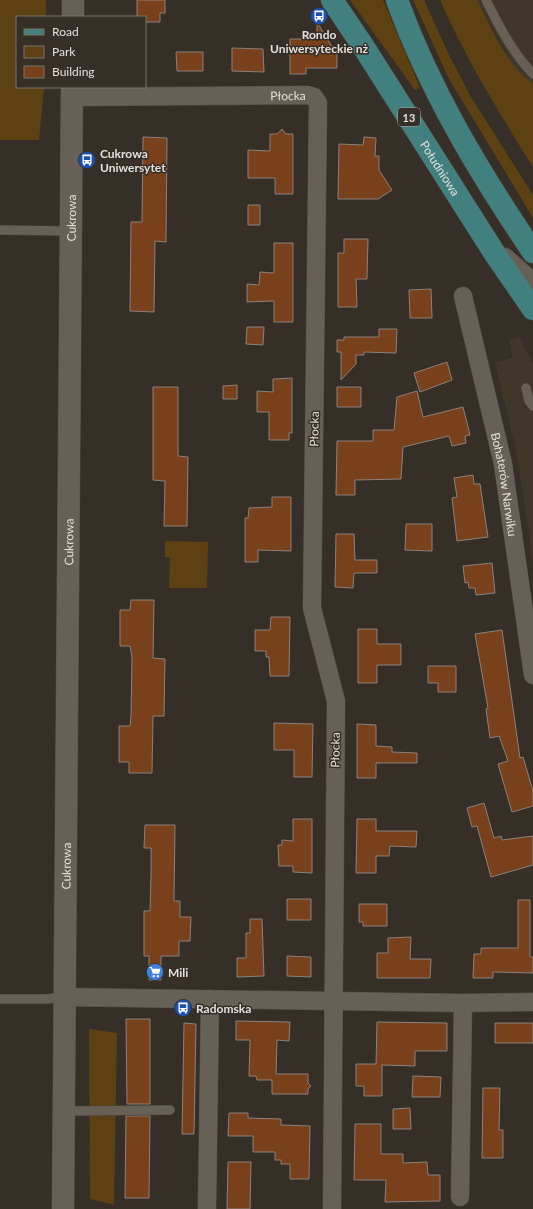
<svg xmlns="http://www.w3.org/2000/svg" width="533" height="1209" viewBox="0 0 533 1209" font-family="Lato,sans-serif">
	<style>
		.built { fill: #403629 }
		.green { fill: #5e4113 }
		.building { fill: #78411c; stroke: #8c817b }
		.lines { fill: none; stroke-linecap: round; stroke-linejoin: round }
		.service-casing { stroke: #504b45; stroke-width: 10 }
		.minor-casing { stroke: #504b45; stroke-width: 19 }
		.tertiary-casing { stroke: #504b45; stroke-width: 23 }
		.primary-casing { stroke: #504b45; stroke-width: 23 }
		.service { stroke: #666057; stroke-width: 9 }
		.minor { stroke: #666057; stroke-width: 18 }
		.tertiary { stroke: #666057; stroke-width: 22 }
		.primary { stroke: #428080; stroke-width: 22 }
		.labels { text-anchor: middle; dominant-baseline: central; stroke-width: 3; stroke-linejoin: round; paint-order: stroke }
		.shield { fill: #352f27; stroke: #afaaa4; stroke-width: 1 }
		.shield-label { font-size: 11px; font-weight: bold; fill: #e3dfda }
		.poi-label { font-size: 12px; font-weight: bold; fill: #e3dfda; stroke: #352f27; text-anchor: start }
		.street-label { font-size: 12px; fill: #e3dfda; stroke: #352f27 }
	</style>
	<rect width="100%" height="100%" fill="#352f27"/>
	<path class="built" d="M477 0H533V95L518 75Z
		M519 337 533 364V564L517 455 495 362 513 358 509 340Z"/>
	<path class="green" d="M0 0H46V17H17V87H44L39 140H0Z
		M350 0H383L420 88 415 90Z
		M413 0H424L449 55 471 97 533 195V218L448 77Z
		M440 0H477C490 24 508 69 533 83V167C499 113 466 59 440 0Z
		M165 541 208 542 207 588H169L170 557H165Z
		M89 1029 117 1033 114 1205 90 1199Z"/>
	<path class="building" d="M137 0H165V13H160V22H145V17H137Z
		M317 22 337 55V68H306V74H290V39H317Z
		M232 48 263 49 264 72 232 71Z
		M176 52H203V71H177Z
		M282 129 286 134H293V194H275V178H248V150L270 151V134H277Z
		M143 137 167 138 166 242 155 241 154 312 130 311 131 222H142Z
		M364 137 376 138 375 156H379V170L392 190 378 199H338L339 144 363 145Z
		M248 205H260V225H248Z
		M344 239H368L367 279H356L357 307H338V253H344Z
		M274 243H293V322H274V301L247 302V284L259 285 260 272 274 273Z
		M431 289 432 318H410L409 290Z
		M247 327H264L263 345 246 344Z
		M379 329H397L396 353 364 352V355H356V364L341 380V352H337V340H344V337H379Z
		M447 362 452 380 420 392 414 373Z
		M292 378V433H289V440H269V412H257V391L273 392V379Z
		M237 385V399H223V386Z
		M153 387H178V456L188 457 187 526H164L165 481 153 480Z
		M337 387H361V407H337Z
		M417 391 423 417 463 407 470 435 465 436 466 443 452 446 449 436 403 447 401 479 355 480V495H336L337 441H373V430H394L397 397Z
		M473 475 474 484H480L488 537 457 541 452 498 457 497 454 478Z
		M272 497H291V551L258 550V562H245V518H248L249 508 272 507Z
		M406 524H432V551L405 550Z
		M336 534H354L355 560H377V573H354L353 588 335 587Z
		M492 563 495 593 476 595 475 588H469L468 582 465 583 463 566Z
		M131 600H154L153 658 165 659 164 716H153L152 773H129V762H119V726H130L131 716 132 657 130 646H120V610H130Z
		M271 617H290L289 676H270L269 657H266V651H255V630H270Z
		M358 629H377V644H401V665H377V683H358Z
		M502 630 520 758 523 757 533 791V806L512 812 498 764 508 761 499 736 490 738 486 709 488 708 475 634Z
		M428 666H456V692H438V683H428Z
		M274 723 313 724 312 777H294V750H274Z
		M357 724 376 725V746L392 747V752L417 753V763H376V778H357Z
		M484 803 494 838 501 836 502 840 533 836V865L491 877 477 826 472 827 467 808Z
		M293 819H312V873L293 872V866H279L278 845H282V840L293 841Z
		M357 819H376V831H417L416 847 390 846 389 856H376V873H356Z
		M145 825H175L174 901H180V917H191L190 941H179V956H161V980H149V956H144V911H150L151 876V848H144Z
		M287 899H311V920H287Z
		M518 900H530V957H533V973L493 972V978H473L474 954H481V948H518Z
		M359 904H387V926H363V922H359Z
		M250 919H262L264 976 237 977V958H246V933H250Z
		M411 937 410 959H431L430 978H377V953H388V938Z
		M287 956 311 957V977L287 976Z
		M126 1019H150V1104H127Z
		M236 1021 290 1022 289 1041 277 1040 276 1074H308V1083L311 1086 308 1089V1094H272V1080H257L256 1076H249L250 1040H236Z
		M377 1022 447 1023V1051H415V1066L382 1065V1096H364V1086H356V1064H376Z
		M184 1023 196 1024 194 1134H182Z
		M495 1023H533V1043H495Z
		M413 1076 441 1077 440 1097H412Z
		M483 1088H500L499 1130H503V1158H482Z
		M410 1108 411 1129H393V1109Z
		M229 1113H248V1118L281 1119V1125L310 1126 309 1179H290V1164H281V1160H275V1152H253V1136H228Z
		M126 1116H150L149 1198H125Z
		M355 1124H381V1154H403V1163L427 1162 428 1175H440V1201L385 1202 386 1180H354Z
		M228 1162H251L250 1209H227Z"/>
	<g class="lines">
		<defs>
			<path id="service" d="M486 0C499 26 512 52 533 74
				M0 230 71 231
				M526 388 529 401 533 406
				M0 999H46L64 997
				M64 1111 170 1110"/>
			<g id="minor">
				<path id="s1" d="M72 97 307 95 314 97 318 103 312 608 336 701 332 1209"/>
				<path d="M505 257 533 282"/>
				<path id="s2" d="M463 296 503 464 533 675"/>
				<path d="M65 997 463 1003 533 1002"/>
				<path d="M460 1197 463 1003"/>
				<path d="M207 1209 210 999"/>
			</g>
			<g id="tertiary">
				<path d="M73 17V0"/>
				<path id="s3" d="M63 1209 72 87"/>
			</g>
			<g id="primary">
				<path id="s4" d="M332 0 363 46 495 254 533 309"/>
				<path d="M397 0C430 91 479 172 533 252"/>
			</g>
		</defs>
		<use href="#service" class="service-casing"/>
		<use href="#minor" class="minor-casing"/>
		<use href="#tertiary" class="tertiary-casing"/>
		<use href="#primary" class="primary-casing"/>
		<use href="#service" class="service"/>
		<use href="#minor" class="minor"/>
		<use href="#tertiary" class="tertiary"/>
		<use href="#primary" class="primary"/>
	</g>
	<defs>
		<symbol id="bus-disc" viewBox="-11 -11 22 22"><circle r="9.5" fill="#1a4fb4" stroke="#352f27"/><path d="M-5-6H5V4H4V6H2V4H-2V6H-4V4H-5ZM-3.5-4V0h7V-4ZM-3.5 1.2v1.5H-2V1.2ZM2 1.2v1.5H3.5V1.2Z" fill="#fff"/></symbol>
		<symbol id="supermarket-disc" viewBox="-11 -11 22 22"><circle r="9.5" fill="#3f7fe0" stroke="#352f27"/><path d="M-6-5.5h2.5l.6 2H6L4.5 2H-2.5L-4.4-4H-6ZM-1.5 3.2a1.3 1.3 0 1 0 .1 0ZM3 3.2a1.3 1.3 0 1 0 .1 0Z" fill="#fff"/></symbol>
	</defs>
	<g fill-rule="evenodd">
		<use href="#bus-disc" x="309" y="6" width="20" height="20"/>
		<use href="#bus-disc" x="77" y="150" width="20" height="20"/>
		<use href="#supermarket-disc" x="145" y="962" width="20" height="20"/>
		<use href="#bus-disc" x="173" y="998" width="20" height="20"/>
	</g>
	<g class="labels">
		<rect class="shield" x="398" y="108" width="22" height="18" rx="3"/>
		<g class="shield-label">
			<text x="409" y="117">13</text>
		</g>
		<g class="poi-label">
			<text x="319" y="34" text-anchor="middle">Rondo<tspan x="319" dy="14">Uniwersyteckie nż</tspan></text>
			<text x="100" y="153">Cukrowa<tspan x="100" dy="14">Uniwersytet</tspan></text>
			<text x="168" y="972">Mili</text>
			<text x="196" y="1008">Radomska</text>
		</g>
		<g class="street-label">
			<text stroke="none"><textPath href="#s1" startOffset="216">Płocka</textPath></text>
			<text stroke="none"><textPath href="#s4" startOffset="200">Południowa</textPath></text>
			<text stroke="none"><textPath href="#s3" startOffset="991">Cukrowa</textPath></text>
			<text transform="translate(314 429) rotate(-89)">Płocka</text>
			<text stroke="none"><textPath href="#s2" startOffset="193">Bohaterów Narwiku</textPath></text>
			<text stroke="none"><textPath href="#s3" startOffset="667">Cukrowa</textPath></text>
			<text transform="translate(335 750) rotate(-89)">Płocka</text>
			<text stroke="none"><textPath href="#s3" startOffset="343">Cukrowa</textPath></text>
		</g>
	</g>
	<rect x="16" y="16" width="130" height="72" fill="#352f27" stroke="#7b756f"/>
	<rect x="24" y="29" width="20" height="6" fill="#428080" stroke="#7b756f"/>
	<text x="52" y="36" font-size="12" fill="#e3dfda">Road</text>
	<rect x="24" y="46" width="20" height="12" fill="#5e4113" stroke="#7b756f"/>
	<text x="52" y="56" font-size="12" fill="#e3dfda">Park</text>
	<rect x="24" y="66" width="20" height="12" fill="#78411c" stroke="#7b756f"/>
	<text x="52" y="76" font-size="12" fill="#e3dfda">Building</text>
</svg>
